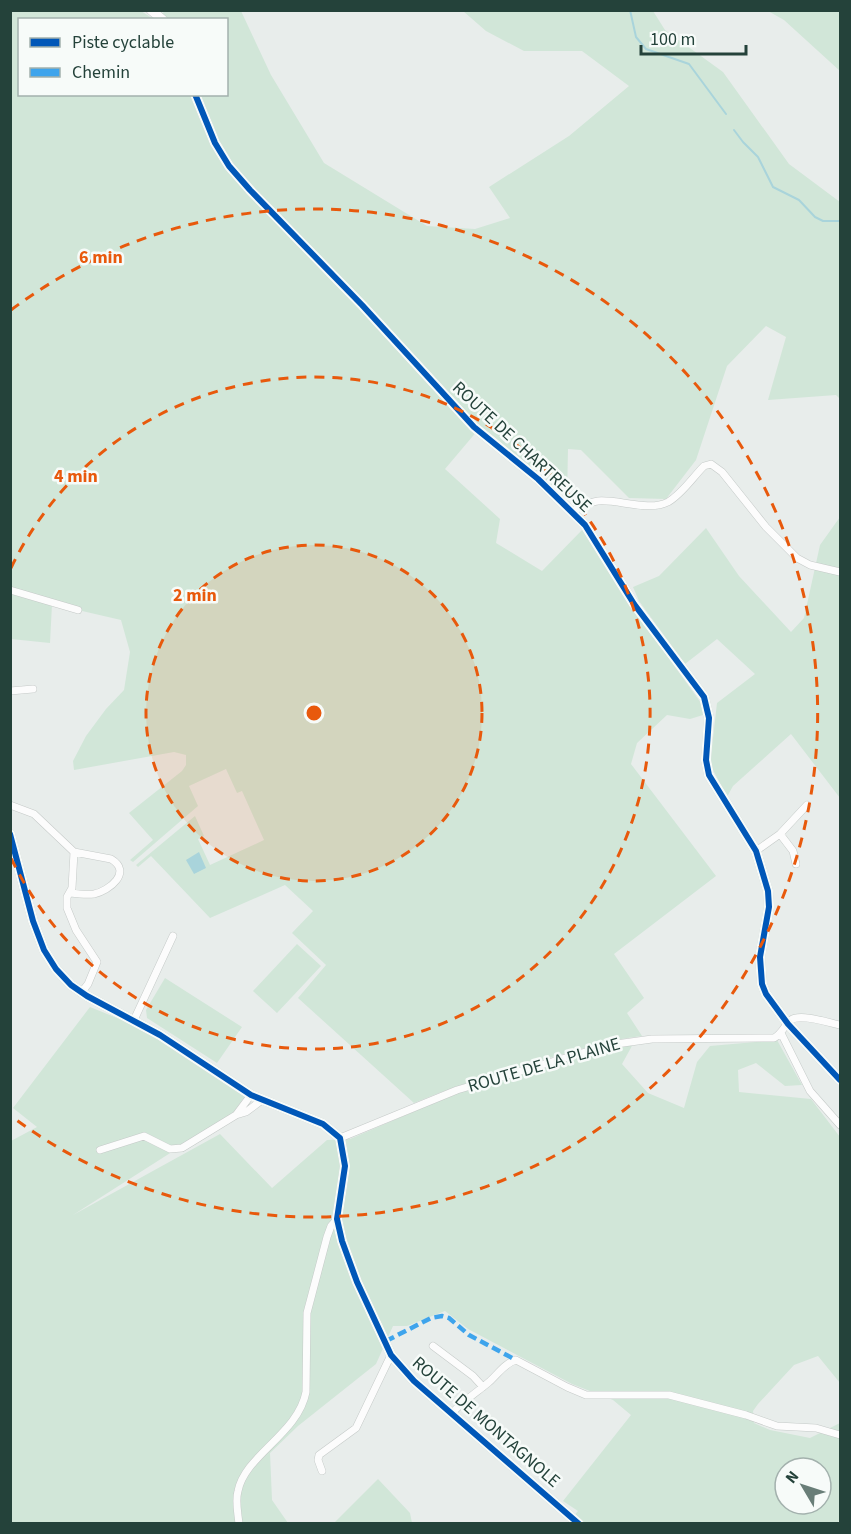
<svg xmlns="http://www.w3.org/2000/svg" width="851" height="1534" viewBox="0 0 851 1534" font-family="'Source Sans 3',sans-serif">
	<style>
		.green { fill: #d1e6d8; fill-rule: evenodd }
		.water { fill: #a9d4db }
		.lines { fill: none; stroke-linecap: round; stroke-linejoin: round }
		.stream { stroke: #a9d4db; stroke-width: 2 }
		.street-casing { stroke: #c5cac8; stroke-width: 8 }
		.secondary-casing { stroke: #c3cbc8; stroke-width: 10 }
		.street { stroke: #fcfcfc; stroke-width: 7 }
		.secondary { stroke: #fcfcfc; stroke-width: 9 }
		.quiet { stroke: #3ea4ec; stroke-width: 4.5; stroke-dasharray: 9 4.5; stroke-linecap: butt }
		.cycleway-casing { stroke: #f7fbf9; stroke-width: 10 }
		.cycleway { stroke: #0057b8; stroke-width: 6 }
		.ring { fill: none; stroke: #e8590c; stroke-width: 3; stroke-dasharray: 10 8 }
		.labels { text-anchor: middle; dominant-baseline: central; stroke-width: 5; stroke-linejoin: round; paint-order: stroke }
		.street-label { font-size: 18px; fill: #24423a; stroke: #f7fbf9 }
		.centre { fill: #e8590c; stroke: #f7fbf9; stroke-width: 3 }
		.ring-label { font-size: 18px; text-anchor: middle; font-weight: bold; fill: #e8590c; stroke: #f7fbf9; stroke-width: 5; stroke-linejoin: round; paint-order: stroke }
	</style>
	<rect width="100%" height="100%" fill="#e8edeb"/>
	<path class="green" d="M10 11H141L152 18 166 11H241L271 75 324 163 427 226 475 229 510 218 489 187 569 136 629 86 582 51H524L486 31 463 11H653L665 30 723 72 789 164 840 202V399L836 395 768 400 786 337 766 326 727 366 696 460 666 499 629 498 581 450 568 449 567 497 478 430 445 469 500 519 496 543 542 571 583 529 617 586 701 703 703 715 690 719 667 715 637 743 631 764 716 876 614 954 644 998 627 1013 642 1036C613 1039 584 1048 556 1056 508 1070 460 1084 414 1103L298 998 326 965 292 933 313 911 285 885 210 918 151 856 138 867 136 865 195 816 204 836 198 839 210 865 264 840 242 791 237 793 226 769 189 786 198 806 133 862 130 860 153 840 129 813 182 771 186 765V755L174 752 74 770 73 761 86 736 106 709 124 690 130 652 121 620 52 604 50 643 11 639ZM20 20H226V94H20Z
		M768 11H840V71L784 20Z
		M840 517V798L791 734 733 786 727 797 710 764 717 703 755 674 717 639 685 664 639 601 633 587 659 576 706 528 739 576 791 632 804 618 820 545Z
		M297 944 321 966 277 1013 253 991Z
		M165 978 242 1027 217 1063 147 1018 146 1010Z
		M90 1007 122 1020 125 1017 242 1089 245 1096 233 1113 73 1215 220 1134 272 1188 327 1140 350 1139 457 1093 570 1060 633 1044 622 1064 648 1093 684 1108 697 1062 710 1046 777 1040 802 1085 785 1086 756 1063 738 1070 739 1092 811 1099 840 1137V1383L818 1356 794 1365 758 1404 753 1411 754 1423 770 1430 810 1438 840 1423V1520L837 1523H567L578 1511 563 1501 631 1415 613 1400 572 1384 468 1329 445 1311 407 1326H393L376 1364 298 1426 270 1453 272 1500 288 1523 11 1524V1141L37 1127 13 1108ZM785 1468H821V1504H785Z
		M378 1479 410 1513 412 1523H334Z"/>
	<path class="water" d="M199 852 206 868 194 874 186 860Z"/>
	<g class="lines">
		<path class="stream" d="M630 10 636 37 646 49 689 64 726 114
			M734 130 743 142 758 157 773 187 799 200 815 217 823 221H840"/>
		<defs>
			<path id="street" d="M572 511C580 508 589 502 598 501 618 499 649 512 668 502 682 494 693 477 704 466L711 464 722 472 766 527 797 558 810 565 840 572
				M10 590 78 610
				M10 691 33 689
				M10 805 34 814 74 852 72 888 67 897V908L76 930 97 962 88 984 81 993
				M780 834 793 851 796 864
				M756 851 780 834 807 805
				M70 893C78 894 86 895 94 894 109 891 133 872 111 859L74 852
				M134 1020 173 936
				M781 1033 810 1091 840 1125
				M236 1115 251 1095
				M340 1138 457 1090 609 1045 652 1039 774 1038C783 1033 784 1025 791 1020 800 1013 830 1023 840 1025
				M100 1150 144 1136 170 1149 182 1148 236 1115 246 1112 262 1100
				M433 1346 473 1376 483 1387
				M451 1414C463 1401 476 1393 489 1382 498 1374 505 1363 516 1360L567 1387 586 1395H669L746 1415 777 1426 816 1428 840 1435
				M322 1471 318 1460 319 1455 356 1428 391 1355
				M239 1524C238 1513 235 1501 238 1491 245 1455 298 1434 306 1392L307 1313 327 1237 331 1226 337 1219"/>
			<path id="secondary" d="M151 10 163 20
				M195 94 215 143 229 166 250 190 362 305 474 427 538 479 585 525 634 604 704 697 709 718 706 760 709 775 756 851 768 891 769 907 760 957 762 984 766 994 788 1024 840 1080
				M10 834 33 921 44 950 56 969 71 985 87 996 160 1035 251 1095 323 1124 340 1138 345 1166 337 1219 342 1241 357 1282 391 1355 414 1381 579 1524"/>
		</defs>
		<use href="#street" class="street-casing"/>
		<use href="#secondary" class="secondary-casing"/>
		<use href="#street" class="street"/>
		<use href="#secondary" class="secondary"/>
		<path class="quiet" d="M386 1341 431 1318 442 1316 449 1318 469 1335 516 1360"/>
		<defs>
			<path id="cycleway" d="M195 94 215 143 229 166 250 190 362 305 474 427 538 479 585 525 634 604 704 697 709 718 706 760 709 775 756 851 768 891 769 907 760 957 762 984 766 994 788 1024 840 1080
				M10 834 33 921 44 950 56 969 71 985 87 996 160 1035 251 1095 323 1124 340 1138 345 1166 337 1219 342 1241 357 1282 391 1355 414 1381 579 1524"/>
		</defs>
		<use href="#cycleway" class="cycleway-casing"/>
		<use href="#cycleway" class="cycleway"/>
	</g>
	<circle cx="314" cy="713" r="168" fill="#e8590c" fill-opacity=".12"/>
	<g class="ring">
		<circle cx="314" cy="713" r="168"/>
		<path d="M11 568A336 336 0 1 1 11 858"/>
		<path d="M11 310A504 504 0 1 1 11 1116"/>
	</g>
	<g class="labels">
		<g class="street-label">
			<text transform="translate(522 447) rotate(43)">ROUTE DE CHARTREUSE</text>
			<text transform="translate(544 1065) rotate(-16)">ROUTE DE LA PLAINE</text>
			<text transform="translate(486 1422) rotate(41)">ROUTE DE MONTAGNOLE</text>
		</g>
	</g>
	<circle cx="314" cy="713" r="9" class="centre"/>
	<g class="ring-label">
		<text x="101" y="263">6 min</text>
		<text x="76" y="482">4 min</text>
		<text x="195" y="601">2 min</text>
	</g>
	<rect width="851" height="1534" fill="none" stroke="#24423a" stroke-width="24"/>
	<rect x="18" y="18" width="210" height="78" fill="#f7fbf9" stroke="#a3b1ad" stroke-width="1.5"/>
	<rect x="30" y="38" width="30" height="9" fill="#0057b8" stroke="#a3b1ad" stroke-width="1.5"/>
	<text x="72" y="48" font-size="18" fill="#24423a">Piste cyclable</text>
	<rect x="30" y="68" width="30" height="9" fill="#3ea4ec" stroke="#a3b1ad" stroke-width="1.5"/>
	<text x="72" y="78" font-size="18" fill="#24423a">Chemin</text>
	<g transform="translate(803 1486) rotate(309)"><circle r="28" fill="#f7fbf9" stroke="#a3b1ad" stroke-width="1.5"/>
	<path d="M0-4.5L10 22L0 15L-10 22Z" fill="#697e78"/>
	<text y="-9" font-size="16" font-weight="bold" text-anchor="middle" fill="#24423a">N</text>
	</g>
	<path d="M641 45v9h105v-9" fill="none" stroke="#24423a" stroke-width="3"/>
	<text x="650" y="45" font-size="18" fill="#24423a" stroke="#f7fbf9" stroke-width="4.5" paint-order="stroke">100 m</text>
</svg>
